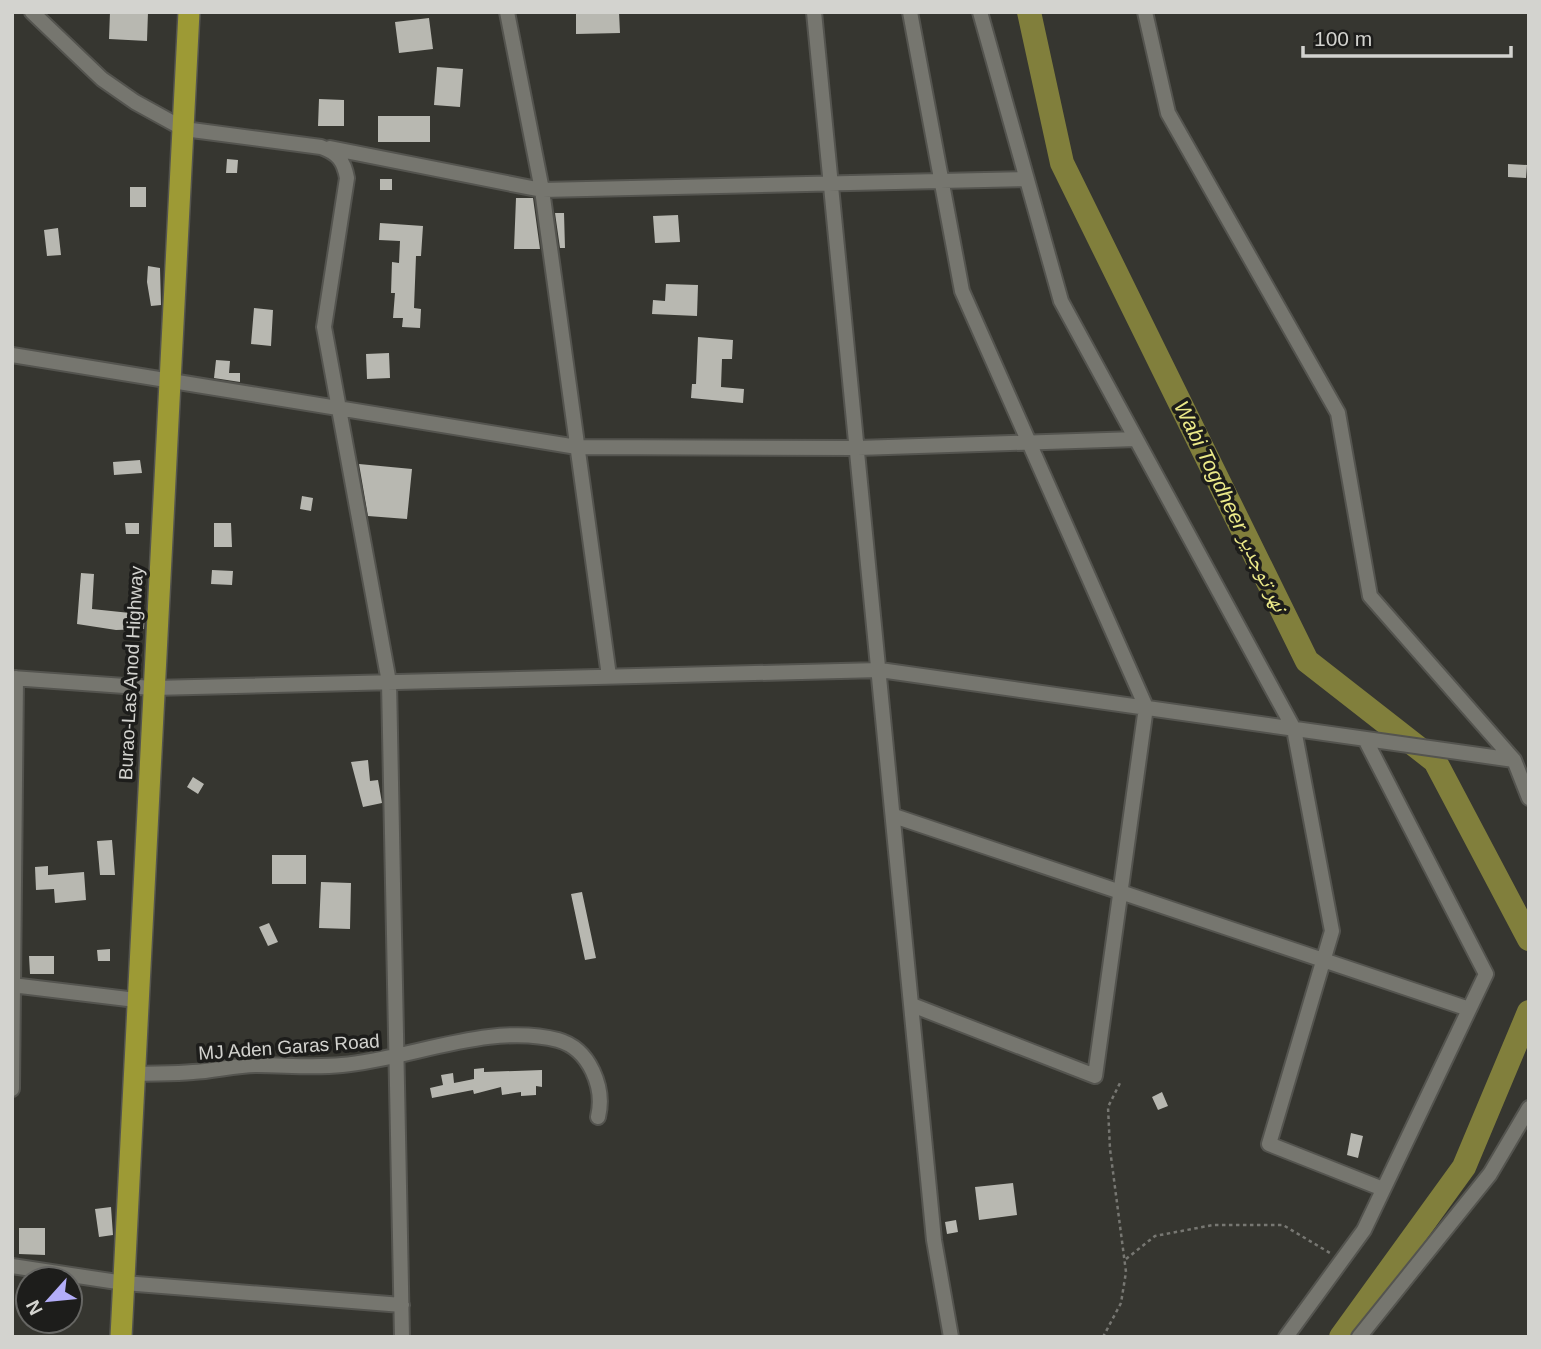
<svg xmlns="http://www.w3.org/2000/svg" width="1541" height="1349" viewBox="0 0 1541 1349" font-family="Helvetica,'Noto Naskh Arabic',sans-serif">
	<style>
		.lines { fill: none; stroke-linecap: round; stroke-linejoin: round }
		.river { stroke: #817f3c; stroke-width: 24 }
		.building { fill: #b8b8b1 }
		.street-casing { stroke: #54544f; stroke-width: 18 }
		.highway-casing { stroke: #54544f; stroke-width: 24 }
		.path { stroke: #777772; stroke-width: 2.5; stroke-dasharray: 3.5 3.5; stroke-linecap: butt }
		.street { stroke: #76766f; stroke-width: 14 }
		.highway { stroke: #9d9a35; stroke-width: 21 }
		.labels { text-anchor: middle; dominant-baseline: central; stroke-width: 7; stroke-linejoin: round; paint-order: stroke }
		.street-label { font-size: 19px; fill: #d3d3cf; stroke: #1d1d1b }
		.water-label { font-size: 21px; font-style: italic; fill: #ecea89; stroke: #1d1d1b }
	</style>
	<rect width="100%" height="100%" fill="#363630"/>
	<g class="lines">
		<path class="river" d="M1029 12 1062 163 1307 661 1435 761 1529 939
			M1341 1337 1464 1167 1529 1012"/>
	</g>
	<path class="building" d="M110 12H148L147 41 109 39Z
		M576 12H619L620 33 576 34Z
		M429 18 433 49 399 53 395 22Z
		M437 67 463 69 460 107 434 105Z
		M319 99 344 100V126H318Z
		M378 116H430V142H378Z
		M227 159 238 160 237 173H226Z
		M1508 164 1527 165 1526 178 1508 177Z
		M380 179H392V190H380Z
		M130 187H146V207H130Z
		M516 198H533L540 249H514Z
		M555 213H564L565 248H560Z
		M678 215 680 242 655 243 653 216Z
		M380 223 423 226 421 256H416L414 308 421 309 420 328 402 327 403 318H393L395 293H391L392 262 399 263 400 241 379 240Z
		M58 228 61 255 47 256 44 230Z
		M148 266 160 268 161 305 151 306 147 282Z
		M666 284 698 285 697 316 652 314 653 300 665 301Z
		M254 308 273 310 271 346 251 344Z
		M698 337 733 340 732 359H722L721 387 744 389 743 403 691 398 692 384H696Z
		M389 353 390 378 367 379 366 354Z
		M216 360 230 361 229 373H240V382L214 378Z
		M140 460 142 473 114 475 113 462Z
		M359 464 412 469 407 519 368 516Z
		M302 496 313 498 311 511 300 509Z
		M125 523H139V534H126Z
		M214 523H231L232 547H214Z
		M212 570 233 571 232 585 211 584Z
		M81 573 94 574 92 609 130 613 145 610 144 629 116 630 77 624Z
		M368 760 370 781 378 780 382 803 363 807 351 762Z
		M193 777 204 784 198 794 187 787Z
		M112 840 115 875H100L97 841Z
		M272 855H306V884H272Z
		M48 866V875L84 872 86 900 55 903 54 889 36 890 35 867Z
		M321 882 351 883 350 929 319 928Z
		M582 892 596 958 585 960 571 894Z
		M269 923 278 942 268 946 259 927Z
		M110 949V961H98L97 950Z
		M29 956H54V974H30Z
		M484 1068V1072L542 1070V1087L536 1086V1095L521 1096V1092L502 1095 501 1087 474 1094 473 1090 432 1098 430 1088 443 1085 441 1075 453 1073 454 1083 474 1079V1069Z
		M1162 1092 1168 1106 1158 1110 1152 1097Z
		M1351 1133 1363 1136 1358 1158 1347 1155Z
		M1013 1183 1017 1215 979 1220 975 1187Z
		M111 1207 113 1235 99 1237 95 1209Z
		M956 1220 958 1232 947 1234 945 1222Z
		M19 1228H45V1255L19 1254Z"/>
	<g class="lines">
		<defs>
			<path id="street" d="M32 12 102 79 135 102 184 129 321 147C338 153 344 161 347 178L324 327 389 682 402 1337
				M507 12 542 190 609 676
				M814 12 934 1240 951 1337
				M910 12 962 291 1146 707 1095 1076 912 1005
				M980 12 1061 301 1294 729 1332 931 1269 1144 1383 1189
				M1145 12 1168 113 1338 413 1370 596 1514 760 1529 798
				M330 148 542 190 1027 179
				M12 355 577 447 858 448 1136 439
				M12 678 153 688 880 670 1514 760
				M894 816 1469 1009
				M12 985 136 1000
				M135 1074C154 1073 174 1074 193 1072 214 1071 236 1065 257 1065 285 1065 314 1068 342 1065 410 1059 491 1022 558 1040 590 1049 605 1088 598 1117
				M12 1089 16 678
				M12 1266 124 1283 402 1305
				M1286 1337 1364 1230 1486 974 1365 739
				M1359 1337 1490 1174 1529 1108"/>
			<path id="highway" d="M121 1337 189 12"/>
		</defs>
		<use href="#street" class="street-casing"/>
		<use href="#highway" class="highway-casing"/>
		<path class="path" d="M1126 1259 1155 1236 1213 1225H1283L1330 1253
			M1103 1337 1121 1303 1126 1272 1110 1149 1108 1107 1121 1081"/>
		<use href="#street" class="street"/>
		<use href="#highway" class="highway"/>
	</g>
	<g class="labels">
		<g class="street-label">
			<text transform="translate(131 673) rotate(-87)">Burao-Las Anod Highway</text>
			<text transform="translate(289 1047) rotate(-4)">MJ Aden Garas Road</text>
		</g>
		<g class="water-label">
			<text transform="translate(1231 506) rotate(64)">Wabi Togdheer نهر توجدير</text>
		</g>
	</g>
	<rect width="1541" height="1349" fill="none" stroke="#d3d3cf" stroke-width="28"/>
	<g transform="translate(49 1300) rotate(243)"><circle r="33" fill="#1d1d1b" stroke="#666663" stroke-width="2"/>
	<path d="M0-5L12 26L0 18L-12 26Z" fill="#b3adf9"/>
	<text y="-10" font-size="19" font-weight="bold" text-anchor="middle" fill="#d3d3cf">N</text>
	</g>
	<path d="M1303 46v10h208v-10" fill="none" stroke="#d3d3cf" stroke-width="3.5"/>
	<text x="1314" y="46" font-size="21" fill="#d3d3cf" stroke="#1d1d1b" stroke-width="5" paint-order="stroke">100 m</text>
</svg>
